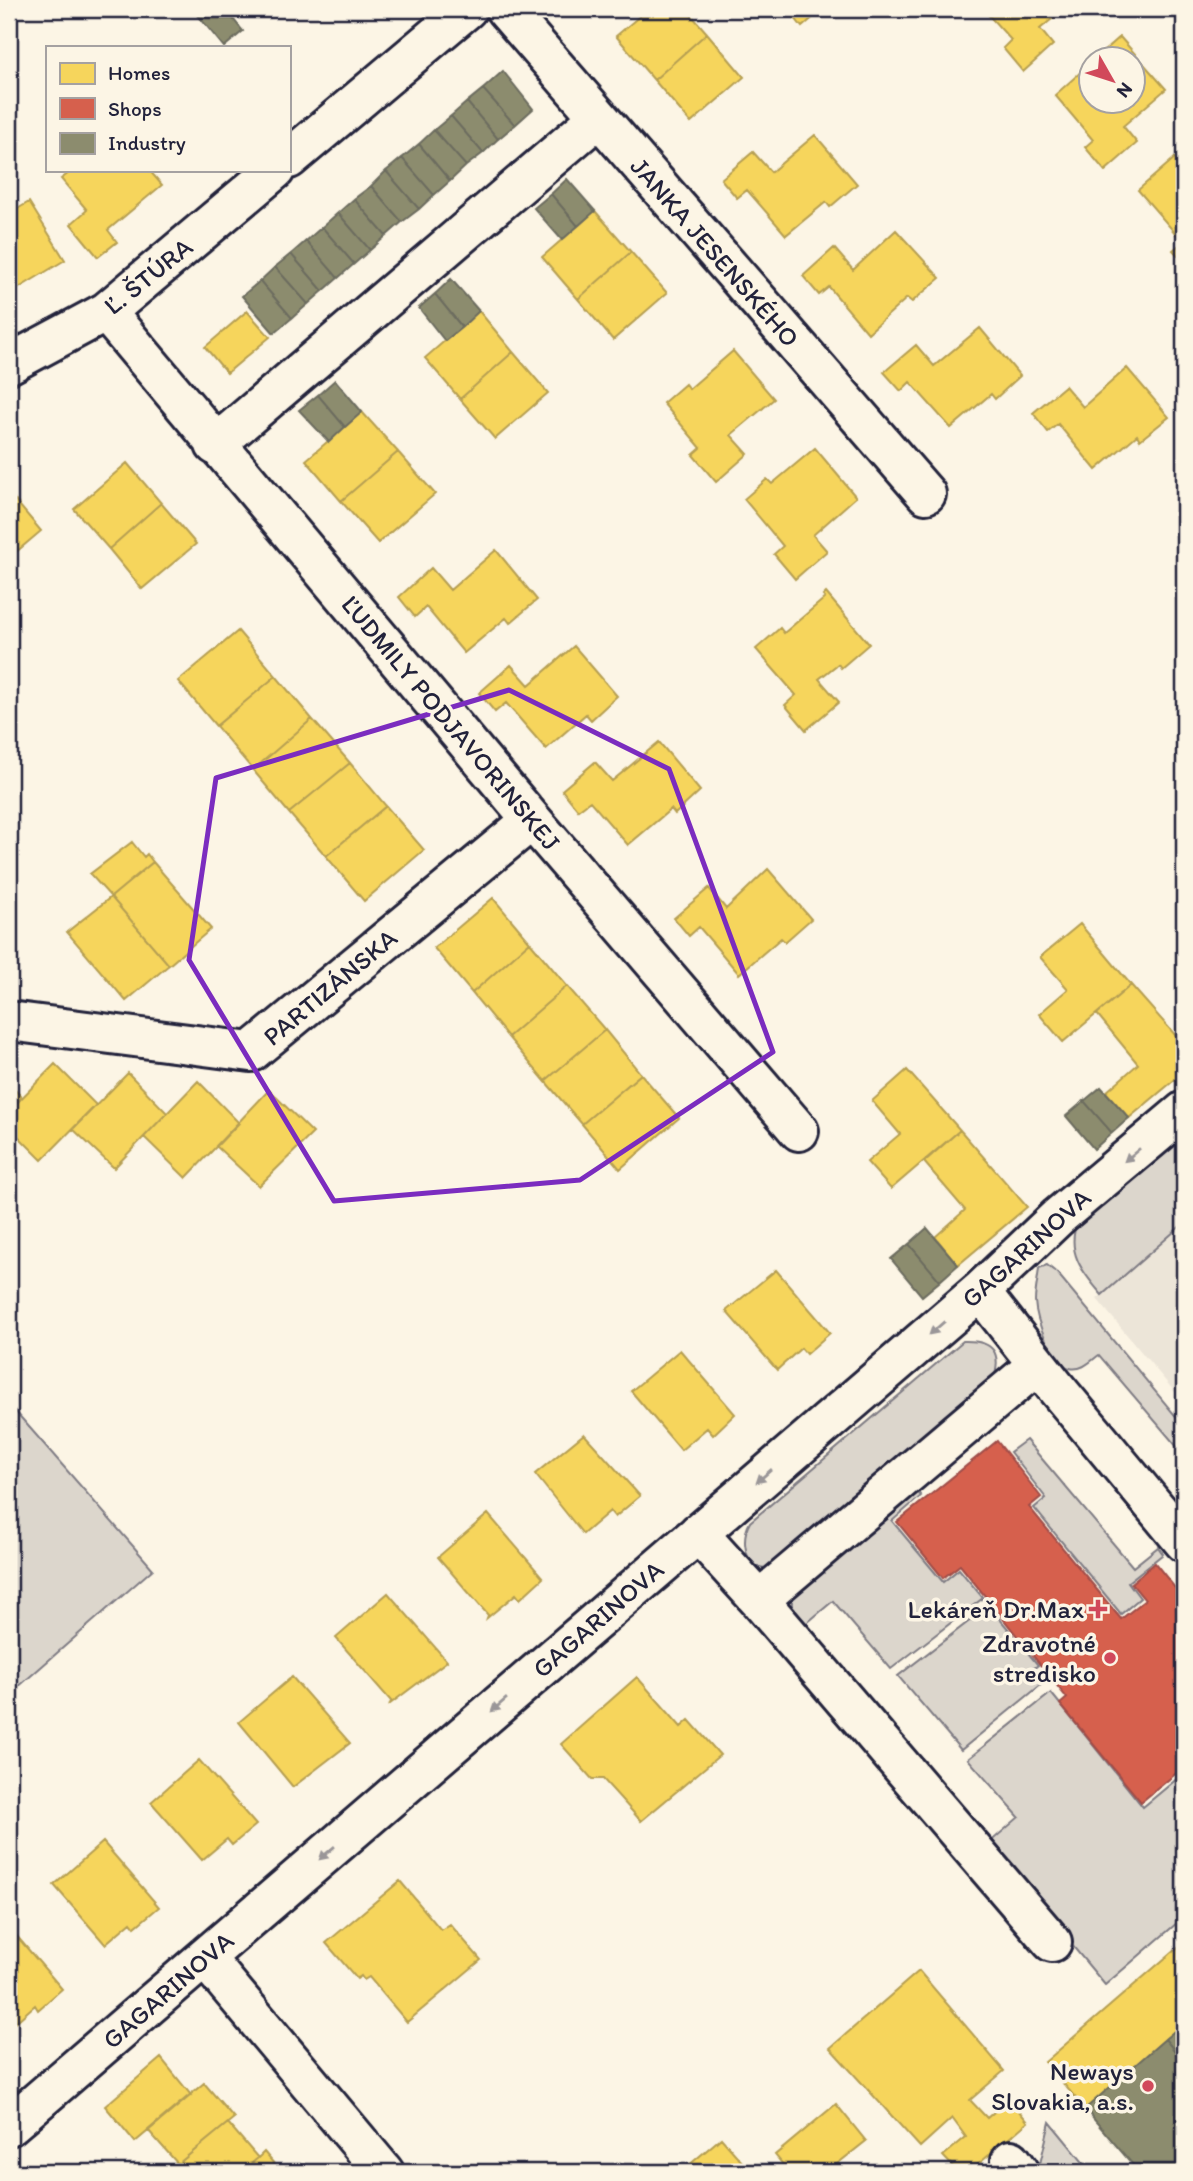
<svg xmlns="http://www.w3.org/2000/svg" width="1193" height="2181" viewBox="0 0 1193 2181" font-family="Itim,sans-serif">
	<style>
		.built { fill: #ece5d8 }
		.green { fill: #dcd6cc; stroke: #7f7c84; stroke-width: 2 }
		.homes { fill: #f6d55c; stroke: #b69f52; stroke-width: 2 }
		.shops { fill: #d6604d; stroke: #a04d48; stroke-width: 2 }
		.industry { fill: #8c8c6e; stroke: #6c6c5f; stroke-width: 2 }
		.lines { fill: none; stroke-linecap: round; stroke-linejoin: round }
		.minor-casing { stroke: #22223b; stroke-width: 44 }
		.minor { stroke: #fcf5e5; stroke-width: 38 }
		.oneway { fill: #9a9698 }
		.marked { fill: none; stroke: #7b2cbf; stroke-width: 5; stroke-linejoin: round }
		.poi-dot { fill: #d1495b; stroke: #fcf5e5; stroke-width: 2.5 }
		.labels { text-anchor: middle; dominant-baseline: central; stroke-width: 7; stroke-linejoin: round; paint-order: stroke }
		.street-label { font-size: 26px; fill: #22223b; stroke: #fcf5e5 }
		.poi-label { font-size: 26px; fill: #22223b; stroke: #fcf5e5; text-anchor: end }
	</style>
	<rect width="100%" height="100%" fill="#fcf5e5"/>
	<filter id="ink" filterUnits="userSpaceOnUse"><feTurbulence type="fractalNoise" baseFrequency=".0143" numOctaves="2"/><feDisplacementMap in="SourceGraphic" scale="14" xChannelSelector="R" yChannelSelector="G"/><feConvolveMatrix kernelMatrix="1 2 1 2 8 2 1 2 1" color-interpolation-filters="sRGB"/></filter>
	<g filter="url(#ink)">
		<path class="built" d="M1184 1223V1403L1097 1299Z"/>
		<path class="green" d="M1184 1129V1223L1102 1295C1082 1272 1065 1251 1078 1220Z
			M1047 1265 1058 1274 1184 1426V1455L1099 1355C1091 1361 1082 1371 1070 1368 1051 1364 1036 1319 1035 1301 1035 1291 1038 1279 1039 1268Z
			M963 1341C993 1340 1003 1352 993 1382L780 1562 765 1568 753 1566C744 1553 742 1536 750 1522Z
			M9 1404 153 1569 9 1695Z
			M1026 1440 1133 1567 1158 1547 1163 1554 1128 1582 1140 1598 1121 1614 1034 1508 1046 1498 1010 1452Z
			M913 1487 921 1496 892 1521 943 1582 959 1569 983 1598 891 1669 833 1601 801 1628C791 1612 789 1602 796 1585Z
			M989 1606 1038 1665 1032 1670 1042 1684 961 1750 898 1676Z
			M1051 1693 1143 1807 1184 1773V1851L1177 1858 1184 1867V1917L1105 1985 988 1844 1019 1817 968 1759Z
			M1050 2122 1091 2172H1038Z"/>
		<path class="homes" d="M648 9H686L707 33 654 80 616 36Z
			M788 9H823L802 27Z
			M983 9H1064L1040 29 1053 45 1023 72 1003 48 1011 40Z
			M707 33 744 77 691 123 654 80Z
			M1120 37 1166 89 1123 126 1137 143 1105 171 1085 147 1093 140 1055 95 1092 62V102H1134V60H1094Z
			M815 135 857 184 830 207 826 202 786 235 747 190 737 198 721 179 753 152 771 172Z
			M1184 150V262L1173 250 1183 242 1138 190Z
			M73 170H149L162 185 108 230 117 242 98 257 71 224 87 210 61 179Z
			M29 202 65 260 9 294V214Z
			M595 211 631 252 578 299 542 257Z
			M896 230 940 278 912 302 907 298 868 333 829 287 819 295 803 276 834 248 853 270Z
			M631 252 667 293 613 340 578 299Z
			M247 311 270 337 227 373 205 347Z
			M479 311 513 352 460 399 425 358Z
			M980 328 1020 376 995 399 991 394 951 428 910 382 901 391 884 372 916 345 934 366Z
			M733 351 774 399 731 435 748 454 716 482 693 455 701 448 663 403 685 384 689 389Z
			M513 352 548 393 495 439 460 399Z
			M1127 368 1169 417 1140 440 1137 435 1096 470 1058 424 1048 432 1033 413 1065 386 1083 407Z
			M362 412 398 452 341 501 306 460Z
			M815 448 856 497 813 535 827 551 795 579 774 554 783 546 744 499 767 479 772 484Z
			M398 452 435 494 378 543 341 501Z
			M127 463 161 503 109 549 74 509Z
			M9 493 41 531 9 558Z
			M161 503 196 544 142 589 109 549Z
			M496 550 537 600 510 623 506 618 464 653 426 607 415 617 399 597 431 568 450 590Z
			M826 593 869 644 841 668 838 664 819 679 839 702 806 730 785 705 796 695 756 649 780 628 784 633 825 598 823 596Z
			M238 631 276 676 216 726 178 681Z
			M574 646 617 696 591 720 586 714 546 749 506 703 495 712 479 693 511 665 529 685Z
			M276 676 312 719 253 770 216 726Z
			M312 719 350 763 289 813 253 770Z
			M659 742 700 791 675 814 671 809 628 845 590 801 578 810 562 790 595 762 612 781Z
			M350 763 386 806 326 856 289 813Z
			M386 806 424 850 364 901 326 856Z
			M132 842 144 857 147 854 153 862 111 897 90 874Z
			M153 862 211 929 169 965 111 897Z
			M768 869 811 919 785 942 781 938 739 974 699 927 689 936 674 918 709 888 726 909Z
			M111 897 169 965 126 1001 67 932Z
			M493 898 530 942 472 993 434 948Z
			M1080 924 1131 985 1063 1042 1039 1014 1068 989 1040 957Z
			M530 942 567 986 508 1037 472 993Z
			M1131 985 1184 1045V1072L1129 1118 1106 1092 1138 1064 1097 1014Z
			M567 986 605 1030 545 1081 508 1037Z
			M605 1030 641 1074 582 1124 545 1081Z
			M55 1064 96 1105 42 1160 9 1127V1111Z
			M907 1070 960 1130 891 1189 867 1162 900 1134 872 1101Z
			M128 1073 167 1113 114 1168 73 1129Z
			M641 1074 679 1118 620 1169 582 1124Z
			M198 1081 239 1123 186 1178 144 1137Z
			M9 1084 22 1097 9 1111Z
			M269 1090 313 1133 259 1186 216 1146Z
			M960 1130 1027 1207 958 1265 935 1237 965 1210 924 1162Z
			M776 1270 830 1333 806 1354 801 1348 777 1370 726 1311Z
			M680 1350 735 1414 713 1435 707 1428 681 1450 631 1391Z
			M584 1434 640 1496 615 1517 610 1511 583 1534 535 1474Z
			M488 1514 543 1578 520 1599 516 1594 487 1618 488 1615 438 1557Z
			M388 1593 447 1661 390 1704 391 1701 336 1638Z
			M292 1677 350 1743 293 1787 239 1722Z
			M637 1677 681 1727 689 1720 720 1755 641 1821 603 1779H592L561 1744Z
			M199 1760 256 1825 232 1845 227 1839 202 1860 151 1802Z
			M103 1842 159 1907 135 1927 131 1922 105 1944 54 1885Z
			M400 1881 441 1930 450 1924 481 1960 407 2022 369 1977 364 1980 361 1976 357 1979 326 1943Z
			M9 1927 62 1989 38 2010 35 2005 9 2028Z
			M1184 1942V2023L1085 2109 1045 2062Z
			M919 1971 1004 2071 970 2100 987 2118 1009 2099 1028 2122 969 2172H958L943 2156 966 2137 952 2118 920 2147 830 2048Z
			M161 2058 191 2095 135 2142 105 2106Z
			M204 2083 234 2118 178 2164 148 2130Z
			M836 2104 866 2141 827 2172H789L775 2155Z
			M228 2123 258 2158 241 2172H174L178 2164Z
			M721 2138 751 2172H681Z
			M264 2152 281 2172H241L258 2158Z"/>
		<path class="shops" d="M997 1441 1041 1497 1029 1507 1121 1619 1145 1600 1131 1583 1155 1563 1184 1599V1767L1141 1802 1060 1704 1067 1698 960 1565 943 1578 897 1522Z"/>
		<path class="industry" d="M201 9H225L243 31 224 47 196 13Z
			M503 71 533 109 515 125 483 89Z
			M483 89 515 125 498 139 467 102Z
			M467 102 498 139 483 153 451 116Z
			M451 116 483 153 466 166 434 130Z
			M434 130 466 166 450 181 419 144Z
			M419 144 450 181 434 195 402 158Z
			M402 158 434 195 419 209 386 171Z
			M386 171 419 209 402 222 371 186Z
			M567 179 595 211 578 226 551 194Z
			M371 186 402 222 386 236 354 199Z
			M551 194 578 226 562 240 534 208Z
			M354 199 386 236 370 250 338 213Z
			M338 213 370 250 354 264 322 227Z
			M322 227 354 264 338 278 306 241Z
			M306 241 338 278 323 291 291 254Z
			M291 254 323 291 308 304 275 267Z
			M275 267 308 304 292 318 260 281Z
			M451 279 479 311 462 327 435 294Z
			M260 281 292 318 274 333 242 296Z
			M435 294 462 327 445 341 419 308Z
			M335 380 362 412 345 427 318 395Z
			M318 395 345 427 329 442 299 410Z
			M1101 1087 1129 1118 1112 1133 1084 1101Z
			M1084 1101 1112 1133 1094 1149 1066 1116Z
			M927 1228 958 1265 940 1281 909 1244Z
			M909 1244 940 1281 922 1296 891 1259Z
			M1184 2023V2062L1165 2039Z
			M1165 2039 1184 2062V2172H1139L1085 2109Z"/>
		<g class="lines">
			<defs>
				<path id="minor" d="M505 9 926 494
					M289 159 467 9
					M106 312 532 820 799 1131
					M9 364 106 312 275 170
					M215 445 598 118
					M9 1021 251 1052 532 820
					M980 1291 1057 1389 1184 1542
					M698 1533 759 1600 1052 1942
					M759 1600 1037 1365
					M205 1958 384 2172
					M9 2126 980 1291 1059 1216 1184 1111
					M1011 2160 1020 2172"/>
			</defs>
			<use href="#minor" class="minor-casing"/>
			<use href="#minor" class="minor"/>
		</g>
		<defs><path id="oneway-solid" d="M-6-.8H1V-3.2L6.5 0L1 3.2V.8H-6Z" transform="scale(1.75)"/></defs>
		<g class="oneway">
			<use href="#oneway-solid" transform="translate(1132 1155) rotate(140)"/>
			<use href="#oneway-solid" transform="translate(937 1328) rotate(139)"/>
			<use href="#oneway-solid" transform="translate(764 1476) rotate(139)"/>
			<use href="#oneway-solid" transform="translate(499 1705) rotate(139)"/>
			<use href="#oneway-solid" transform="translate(327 1853) rotate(139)"/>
		</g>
	</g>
	<path class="marked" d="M509 690 669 769 773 1052 580 1180 334 1201 189 960 216 778Z"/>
	<g class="poi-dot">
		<path d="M1094.5 1598.5h7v7h7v7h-7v7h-7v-7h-7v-7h7z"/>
		<circle cx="1110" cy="1658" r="7"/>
		<circle cx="1148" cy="2086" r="7"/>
	</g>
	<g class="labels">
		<g class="street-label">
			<text transform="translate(715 252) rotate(49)">JANKA JESENSKÉHO</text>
			<text transform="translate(148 276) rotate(-39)">Ľ. ŠTÚRA</text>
			<text transform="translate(451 723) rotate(50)">ĽUDMILY PODJAVORINSKEJ</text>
			<text transform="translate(330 987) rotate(-40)">PARTIZÁNSKA</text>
			<text transform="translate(1026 1248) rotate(-42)">GAGARINOVA</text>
			<text transform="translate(598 1619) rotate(-41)">GAGARINOVA</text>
			<text transform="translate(168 1990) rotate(-41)">GAGARINOVA</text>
		</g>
		<g class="poi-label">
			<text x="1084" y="1609">Lekáreň Dr.Max</text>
			<text x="1096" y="1643">Zdravotné<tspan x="1096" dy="30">stredisko</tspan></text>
			<text x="1134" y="2071">Neways<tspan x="1134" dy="30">Slovakia, a.s.</tspan></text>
		</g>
	</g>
	<rect width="1193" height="2181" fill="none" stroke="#fcf5e5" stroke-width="35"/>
	<rect x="18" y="18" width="1158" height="2146" fill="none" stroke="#22223b" stroke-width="2.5" filter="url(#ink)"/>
	<rect x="46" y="46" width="245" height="126" fill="#fcf5e5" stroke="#a5a1a1" stroke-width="2"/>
	<rect x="60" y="63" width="35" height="21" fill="#f6d55c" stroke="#a5a1a1" stroke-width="2"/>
	<text x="108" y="80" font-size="21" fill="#22223b">Homes</text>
	<rect x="60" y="98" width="35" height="21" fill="#d6604d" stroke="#a5a1a1" stroke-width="2"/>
	<text x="108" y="116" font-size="21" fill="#22223b">Shops</text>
	<rect x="60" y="133" width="35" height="21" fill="#8c8c6e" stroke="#a5a1a1" stroke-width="2"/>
	<text x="108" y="150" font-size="21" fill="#22223b">Industry</text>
	<g transform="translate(1112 80) rotate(129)"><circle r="33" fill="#fcf5e5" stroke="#a5a1a1" stroke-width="2"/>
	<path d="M0-5L12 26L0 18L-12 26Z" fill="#d1495b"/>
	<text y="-10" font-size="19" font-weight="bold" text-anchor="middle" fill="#22223b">N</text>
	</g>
</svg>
